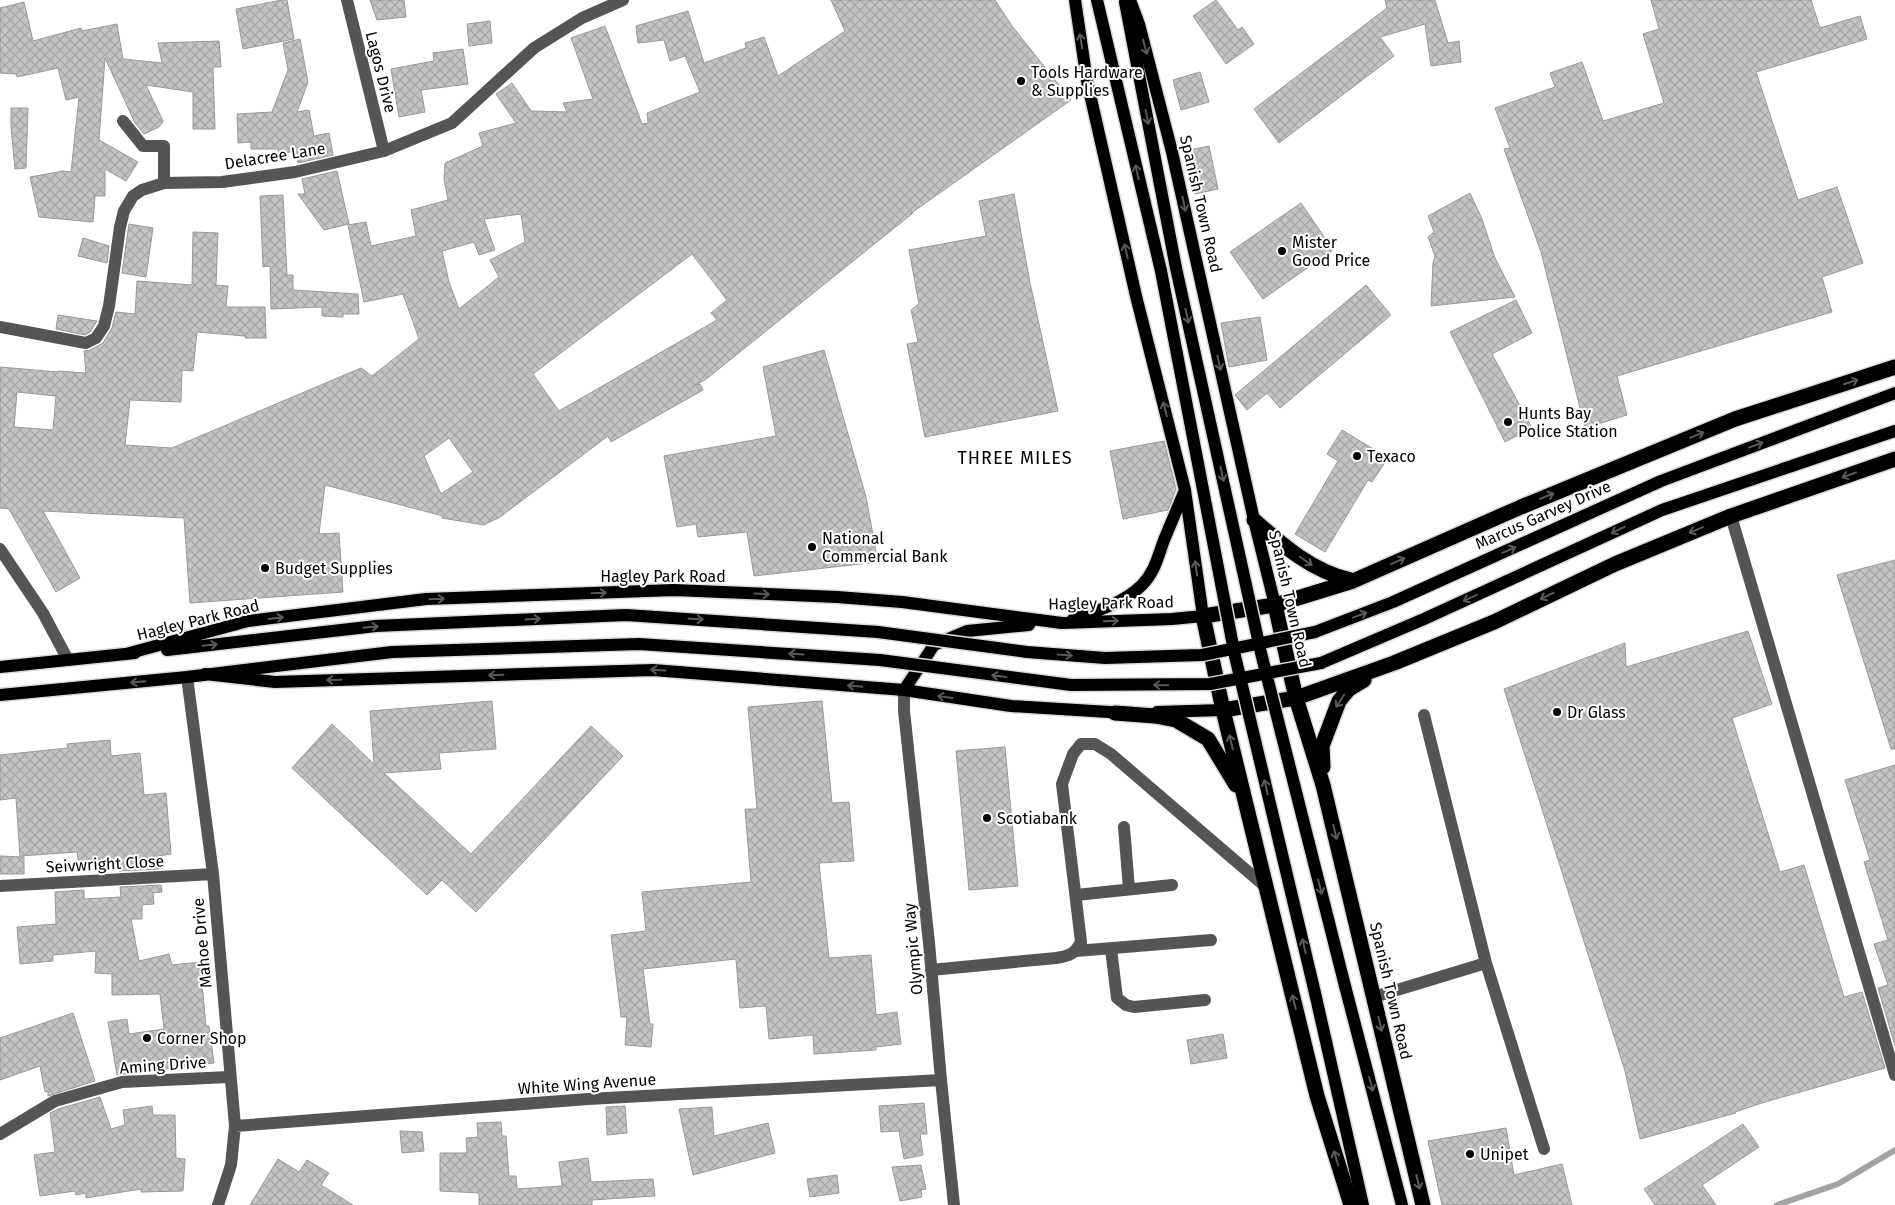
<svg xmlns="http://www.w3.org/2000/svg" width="1895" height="1205" viewBox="0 0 1895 1205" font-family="'Fira Sans',sans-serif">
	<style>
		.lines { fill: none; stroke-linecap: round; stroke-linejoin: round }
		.stream { stroke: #a3a3a3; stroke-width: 6 }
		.building { fill: url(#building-cross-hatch); stroke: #999; fill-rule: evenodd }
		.major-casing { stroke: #dbdbdb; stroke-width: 15 }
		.highway-casing { stroke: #dbdbdb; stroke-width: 18 }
		.minor { stroke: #555; stroke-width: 12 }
		.major { stroke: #000; stroke-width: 12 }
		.highway { stroke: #000; stroke-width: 15 }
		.major-bridge-casing { stroke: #dbdbdb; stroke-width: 15; stroke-linecap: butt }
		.major-bridge { stroke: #000; stroke-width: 12 }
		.oneway { stroke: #595959 }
		.poi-dot { fill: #000; stroke: #fff; stroke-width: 2 }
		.labels { text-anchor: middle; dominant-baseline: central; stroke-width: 4; stroke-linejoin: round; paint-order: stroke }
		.street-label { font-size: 16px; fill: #000; stroke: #fff }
		.poi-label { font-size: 16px; fill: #000; stroke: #fff; text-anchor: start }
		.neighbourhood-label { font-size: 18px; letter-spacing: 1px; fill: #000; stroke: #fff }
	</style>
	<defs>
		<pattern id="building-cross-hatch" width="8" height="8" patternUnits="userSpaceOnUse" patternTransform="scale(1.25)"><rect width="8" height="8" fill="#c4c4c4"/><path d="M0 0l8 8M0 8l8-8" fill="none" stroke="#a7a7a7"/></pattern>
	</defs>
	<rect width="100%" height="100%" fill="#fff"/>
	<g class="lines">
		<path class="stream" d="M1777 1205 1838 1184 1895 1150"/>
	</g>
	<path class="building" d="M282 0H287L294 39 243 49 236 9Z
		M370 0H404L406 17 377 20Z
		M831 0H995L1012 26 1071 100 910 214 913 213 705 380 695 385 700 384 703 390 611 442 608 436 500 517 484 525 442 518 443 516 325 485 319 534 339 533 343 592 190 603 184 518 43 511 80 578 56 592 9 509 0 508V367L58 372V371L86 373 84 351 90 350 103 343 112 328 116 312 135 314 137 281 192 285 193 232 218 233 216 285 228 286 226 307H265L266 338H245V336L197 332 193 371 182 370 181 402 130 400 125 445 172 448 361 368 372 376 419 339 403 294 364 302 348 225 366 222 371 246 416 236 411 210 448 200 444 179 445 163 483 146 479 133 516 123 496 94 512 83 531 111 567 112 563 103 593 99 571 38 605 26 642 124 648 123 647 113 700 92 685 56 670 61 664 40 638 43 636 26 688 11 704 63 746 48 745 43 764 37 778 76 845 31ZM521 214 525 242 490 260 499 277 459 309 449 282 442 251 474 242 479 255 495 250 484 219ZM692 254 727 300 711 313 717 320 559 411 533 374ZM17 392 56 396 53 430 14 427ZM449 438 473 472 441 494 424 456Z
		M1216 0 1238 30 1242 27 1254 44 1226 64 1193 16Z
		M1385 0H1435L1448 43 1459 41 1461 62 1431 66 1425 24 1380 37 1394 56 1279 143 1254 109 1387 8Z
		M1651 0H1811L1820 28 1860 16 1867 39 1756 72 1798 200 1837 187 1863 263 1822 277 1832 312 1617 376 1627 415 1585 428 1541 252 1504 149 1510 148 1495 108 1555 87 1550 73 1582 62 1603 121 1664 103 1643 34 1659 29Z
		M24 2 33 41 81 28 82 31 117 24 123 59 162 63 158 43 219 41 221 67H213L215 129H193V92L146 85 163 121 159 127 144 134 135 123 105 58 99 140 138 162 126 181 105 169V196H95L93 222 39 217 30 177 63 171 71 172 79 97 66 100 58 68 17 77 16 74 0 73V8Z
		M490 21 492 43 469 46 467 24Z
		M300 39 308 82 297 112 309 110 314 136 329 133 333 155 298 163 296 151 279 154 278 149H251V142L238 143 237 114 272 112 288 70 283 43Z
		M463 49 468 84 421 90 425 112 399 117 391 69 434 61 433 53Z
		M1200 72 1209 102 1181 110 1173 80Z
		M11 108H28L26 168 15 169 11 127Z
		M1209 146 1218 189 1195 194 1185 151Z
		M337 171 349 224 324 230 298 194H305L302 179Z
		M1470 193 1482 219 1495 258 1515 297 1431 306 1433 263 1435 256 1428 237 1434 232 1428 216Z
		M1014 194 1030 283 1058 411 925 437 907 344 918 342 911 310 919 304 909 250 986 236 979 201Z
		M283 195 287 275H293V290L358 294 359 314H343V317L322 316V307L271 309 270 266 263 267 260 196Z
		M1301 203 1333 250 1263 299 1230 252Z
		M129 224 153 228 146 277 122 273Z
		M83 238 109 246 107 263 78 256Z
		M1366 285 1391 315 1280 408 1267 393 1247 410 1235 395Z
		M1516 300 1532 333 1492 354 1532 428 1505 442 1450 332Z
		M58 315 97 321 90 332 85 335 56 329Z
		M1260 317 1267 360 1229 367 1221 323Z
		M824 350 866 497 878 562 754 576 747 532 698 537 696 524 677 527 664 456 776 436 763 367Z
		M1342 430 1388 458 1372 482 1368 480 1325 552 1295 534 1338 461 1327 454Z
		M1164 441 1176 489 1168 510 1123 519 1110 451Z
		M1895 560V749H1891L1837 575Z
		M1748 631 1772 704 1732 718 1780 872 1804 865 1844 997 1862 992 1885 1068 1765 1102 1735 1112 1736 1113 1640 1139 1625 1071 1504 689 1625 643 1626 667Z
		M492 701 496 749 439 753 441 769 384 773 471 854 591 726 623 756 476 912 442 880 427 895 292 768 332 724 374 764 370 711Z
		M822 701 832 803 849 802 854 861 819 863 829 958 871 955 876 1015 897 1012 901 1044 876 1047V1050L814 1054 813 1035 769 1039 766 1006 740 1008 736 959 643 969 650 1024H653L651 1047 625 1045 627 1017H621L611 935 646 931 642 892 751 882 745 809H757L748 707Z
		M110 740 111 756 140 753 144 795 166 793 171 854 158 856 159 869 119 871 118 863 79 866 77 852 20 856 16 798 0 800V755L68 748 67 744Z
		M1005 747 1018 886 969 890 956 751Z
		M1895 765V1046L1878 988 1888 985 1874 944 1888 940 1864 862 1870 860 1845 780Z
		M0 856 24 857V874H0Z
		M161 885 162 892 153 893 154 904 142 905V919H131L139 961 169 954 172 965 200 962 206 1026H209L214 1063 117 1075 108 1022 127 1019 129 1034 164 1029 160 994 112 995V974L95 973 96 951 53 955V961L20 964 17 927 56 924 55 892 84 890V899L121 897 120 887Z
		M73 1013 95 1081 48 1096V1091L45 1092 40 1066 0 1080V1038Z
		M1223 1034 1227 1058 1191 1064 1187 1040Z
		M100 1097 111 1129 125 1125 123 1110 152 1106 153 1115H175L176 1158 185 1159 183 1191 141 1192V1189L86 1198V1193L76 1195 75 1191 40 1196 34 1155 55 1152 50 1113 58 1109Z
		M924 1103 927 1134H920L923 1155 904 1159 899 1131 881 1132 879 1106Z
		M625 1106 627 1133 607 1135 606 1107Z
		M712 1107 714 1136 768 1123 775 1153 693 1175 679 1109Z
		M501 1122 502 1136H506L509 1176H516L517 1189 562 1186 559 1162 588 1158 591 1182 653 1179 655 1196 592 1200V1205H479V1193L440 1191V1153H467L466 1138 478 1137 477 1123Z
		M1743 1124 1759 1147 1702 1185 1716 1205H1655L1644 1189Z
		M1506 1128 1514 1175 1562 1164 1572 1205H1442L1428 1141Z
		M400 1131 422 1132 424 1151 402 1153Z
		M278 1159 299 1172 307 1160 329 1173 321 1185 353 1205H250Z
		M921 1165 926 1189 921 1190 922 1197 900 1201 892 1167Z
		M837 1175 839 1193 810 1197 807 1179Z"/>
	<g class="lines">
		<defs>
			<path id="major" d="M1097 0 1161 271
				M1130 0 1139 24 1172 152 1254 520 1275 605
				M1125 2 1176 268
				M1073 619C1097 611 1124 603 1142 585 1155 572 1158 556 1164 540 1171 523 1178 507 1185 490
				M1315 632 1393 602 1661 481 1895 393
				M167 650 376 626 626 615 878 632
				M126 654 248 621 426 599 674 590 837 597 902 602 1062 623 1172 619 1203 616 1185 490 1136 296 1087 81 1075 0
				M1321 663 1424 619 1662 510 1895 431
				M0 667 135 653
				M205 674 275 682 653 670 904 690 1011 706 1125 713
				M904 690 934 645 967 631 1029 625
				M0 695 187 677 392 652 639 644 880 660
				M1157 712 1223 710
				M1345 986 1402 1205
				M1315 993 1363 1205"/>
			<path id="highway" d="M1254 520C1282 545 1313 572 1351 580
				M1275 605 1296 698 1323 785 1423 1205
				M1223 710 1296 698 1394 663 1494 622 1615 564 1731 516 1895 459
				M1115 713 1155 716 1176 720 1208 739 1236 785
				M1323 767 1322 746 1339 701 1349 689 1364 680
				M1351 1205 1317 1096 1223 710 1203 616 1275 605 1353 581 1521 507 1735 419 1895 367"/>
		</defs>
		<use href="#major" class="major-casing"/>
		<use href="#highway" class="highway-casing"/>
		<path class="minor" d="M347 0 384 151
			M123 121 143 146H164V183
			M0 327 86 343 96 338 104 326 109 306 120 227 124 211 133 196 142 190 164 183 222 182 295 172 384 151 452 123 534 48 582 18 623 0
			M1731 516 1895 1075
			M0 549 43 613 68 660
			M187 677 213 874 235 1126 231 1165 218 1205
			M904 690V711L929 943 941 1080 954 1205
			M1424 715 1486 963 1544 1149
			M1124 827 1129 889
			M0 886 213 874
			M1076 895 1172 885
			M1111 949 1117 998 1126 1005 1134 1007 1205 1000
			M1076 951 1211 940
			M931 970 1056 958C1069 956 1075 954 1081 942L1062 784 1073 754 1081 744H1095L1111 754 1267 888
			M1374 997 1486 963
			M235 1126 588 1099 941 1080
			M0 1134 55 1101 122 1082 229 1077"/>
		<use href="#major" class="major"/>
		<use href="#highway" class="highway"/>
		<defs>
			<path id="major-bridge" d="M1176 268 1261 653 1345 986
				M1161 271 1235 656 1315 993
				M878 632 1027 652 1105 658 1202 655 1315 632
				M880 660 1071 685 1210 684 1321 663"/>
		</defs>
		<use href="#major-bridge" class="major-bridge-casing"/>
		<use href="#major-bridge" class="major-bridge"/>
	</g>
	<defs><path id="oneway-shaft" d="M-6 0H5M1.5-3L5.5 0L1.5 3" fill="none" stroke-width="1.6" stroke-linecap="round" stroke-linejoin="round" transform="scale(1.25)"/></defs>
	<g class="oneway">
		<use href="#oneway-shaft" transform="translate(1081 41) rotate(-99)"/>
		<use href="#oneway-shaft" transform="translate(1145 47) rotate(75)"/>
		<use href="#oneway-shaft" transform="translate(1147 117) rotate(79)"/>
		<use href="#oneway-shaft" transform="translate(1137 172) rotate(-103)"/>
		<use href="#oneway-shaft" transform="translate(1184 204) rotate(78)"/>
		<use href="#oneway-shaft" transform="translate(1126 251) rotate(-103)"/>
		<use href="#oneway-shaft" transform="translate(1187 316) rotate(78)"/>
		<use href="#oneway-shaft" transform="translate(1219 363) rotate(78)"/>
		<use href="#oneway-shaft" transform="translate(1851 382) rotate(-18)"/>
		<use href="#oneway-shaft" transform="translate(1165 409) rotate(-104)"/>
		<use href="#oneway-shaft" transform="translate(1697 435) rotate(-22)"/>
		<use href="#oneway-shaft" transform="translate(1756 445) rotate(-21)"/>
		<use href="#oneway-shaft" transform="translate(1222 474) rotate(78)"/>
		<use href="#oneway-shaft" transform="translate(1849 475) rotate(161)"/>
		<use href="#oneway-shaft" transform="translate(1547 496) rotate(-22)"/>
		<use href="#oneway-shaft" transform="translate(1618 530) rotate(155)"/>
		<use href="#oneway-shaft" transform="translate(1696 530) rotate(158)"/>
		<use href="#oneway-shaft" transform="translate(1509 550) rotate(-24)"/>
		<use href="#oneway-shaft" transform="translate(1306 561) rotate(35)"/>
		<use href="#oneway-shaft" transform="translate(1398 561) rotate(-24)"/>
		<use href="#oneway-shaft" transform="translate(1196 568) rotate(-98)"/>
		<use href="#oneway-shaft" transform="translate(599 593) rotate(-2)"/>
		<use href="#oneway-shaft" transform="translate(762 594) rotate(3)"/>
		<use href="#oneway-shaft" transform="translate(1547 596) rotate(154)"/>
		<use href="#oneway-shaft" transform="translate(1470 598) rotate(155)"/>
		<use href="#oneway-shaft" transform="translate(437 599) rotate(-2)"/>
		<use href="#oneway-shaft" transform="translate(1360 615) rotate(-21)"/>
		<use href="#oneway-shaft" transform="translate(276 618) rotate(-7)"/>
		<use href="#oneway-shaft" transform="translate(533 619) rotate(-3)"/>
		<use href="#oneway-shaft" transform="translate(696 619) rotate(4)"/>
		<use href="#oneway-shaft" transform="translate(1111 621) rotate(-2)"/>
		<use href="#oneway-shaft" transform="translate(371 627) rotate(-6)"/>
		<use href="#oneway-shaft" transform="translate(210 645) rotate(-6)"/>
		<use href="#oneway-shaft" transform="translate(796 654) rotate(-176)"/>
		<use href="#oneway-shaft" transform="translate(1065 655) rotate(4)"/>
		<use href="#oneway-shaft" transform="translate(658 670) rotate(-177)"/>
		<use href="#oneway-shaft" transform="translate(496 675) rotate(178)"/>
		<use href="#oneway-shaft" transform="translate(999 676) rotate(-173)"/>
		<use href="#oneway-shaft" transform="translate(334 680) rotate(179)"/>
		<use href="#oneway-shaft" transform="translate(138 682) rotate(175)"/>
		<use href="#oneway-shaft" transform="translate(1161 685) rotate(-179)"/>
		<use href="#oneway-shaft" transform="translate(855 686) rotate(-175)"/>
		<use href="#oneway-shaft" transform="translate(945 697) rotate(-172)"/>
		<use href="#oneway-shaft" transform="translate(1340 701) rotate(123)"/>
		<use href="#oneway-shaft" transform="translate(1231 742) rotate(-104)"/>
		<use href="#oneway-shaft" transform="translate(1266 787) rotate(-103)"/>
		<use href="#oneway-shaft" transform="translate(1335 832) rotate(77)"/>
		<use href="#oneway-shaft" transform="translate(1320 887) rotate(76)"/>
		<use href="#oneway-shaft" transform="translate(1304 946) rotate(-103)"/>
		<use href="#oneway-shaft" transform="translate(1294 1002) rotate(-104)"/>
		<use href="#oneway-shaft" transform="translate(1380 1024) rotate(77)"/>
		<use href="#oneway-shaft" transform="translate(1371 1084) rotate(75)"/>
		<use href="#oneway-shaft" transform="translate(1336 1158) rotate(-107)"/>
		<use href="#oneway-shaft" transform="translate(1418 1182) rotate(77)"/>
	</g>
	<g class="poi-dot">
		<circle cx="1021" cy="81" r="5"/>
		<circle cx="1282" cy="251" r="5"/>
		<circle cx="1508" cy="422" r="5"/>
		<circle cx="1357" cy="456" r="5"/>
		<circle cx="812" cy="547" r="5"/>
		<circle cx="265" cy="568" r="5"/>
		<circle cx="1557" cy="712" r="5"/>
		<circle cx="987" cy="818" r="5"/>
		<circle cx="147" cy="1038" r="5"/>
		<circle cx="1470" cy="1154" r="5"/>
	</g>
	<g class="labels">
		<g class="street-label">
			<text transform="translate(381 72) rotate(76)">Lagos Drive</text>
			<text transform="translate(275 156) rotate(-9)">Delacree Lane</text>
			<text transform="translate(1201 204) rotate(77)">Spanish Town Road</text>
			<text transform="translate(1543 515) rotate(-24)">Marcus Garvey Drive</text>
			<text x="663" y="576">Hagley Park Road</text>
			<text transform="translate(1290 599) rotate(77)">Spanish Town Road</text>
			<text transform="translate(1111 603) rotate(-1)">Hagley Park Road</text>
			<text transform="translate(198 620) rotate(-14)">Hagley Park Road</text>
			<text transform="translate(105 864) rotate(-3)">Seivwright Close</text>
			<text transform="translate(202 943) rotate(-95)">Mahoe Drive</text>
			<text transform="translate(913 949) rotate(-95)">Olympic Way</text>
			<text transform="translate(1391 991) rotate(77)">Spanish Town Road</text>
			<text transform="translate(163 1065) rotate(-4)">Aming Drive</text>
			<text transform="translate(587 1084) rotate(-4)">White Wing Avenue</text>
		</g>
		<g class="poi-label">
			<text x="1031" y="72">Tools Hardware<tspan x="1031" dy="18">&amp; Supplies</tspan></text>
			<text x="1292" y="242">Mister<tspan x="1292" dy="18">Good Price</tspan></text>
			<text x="1518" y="413">Hunts Bay<tspan x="1518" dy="18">Police Station</tspan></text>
			<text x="1367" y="456">Texaco</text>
			<text x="822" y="538">National<tspan x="822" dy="18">Commercial Bank</tspan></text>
			<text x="275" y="568">Budget Supplies</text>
			<text x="1567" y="712">Dr Glass</text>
			<text x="997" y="818">Scotiabank</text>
			<text x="157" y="1038">Corner Shop</text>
			<text x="1480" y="1154">Unipet</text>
		</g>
		<g class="neighbourhood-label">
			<text x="1015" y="458">THREE MILES</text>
		</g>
	</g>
</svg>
